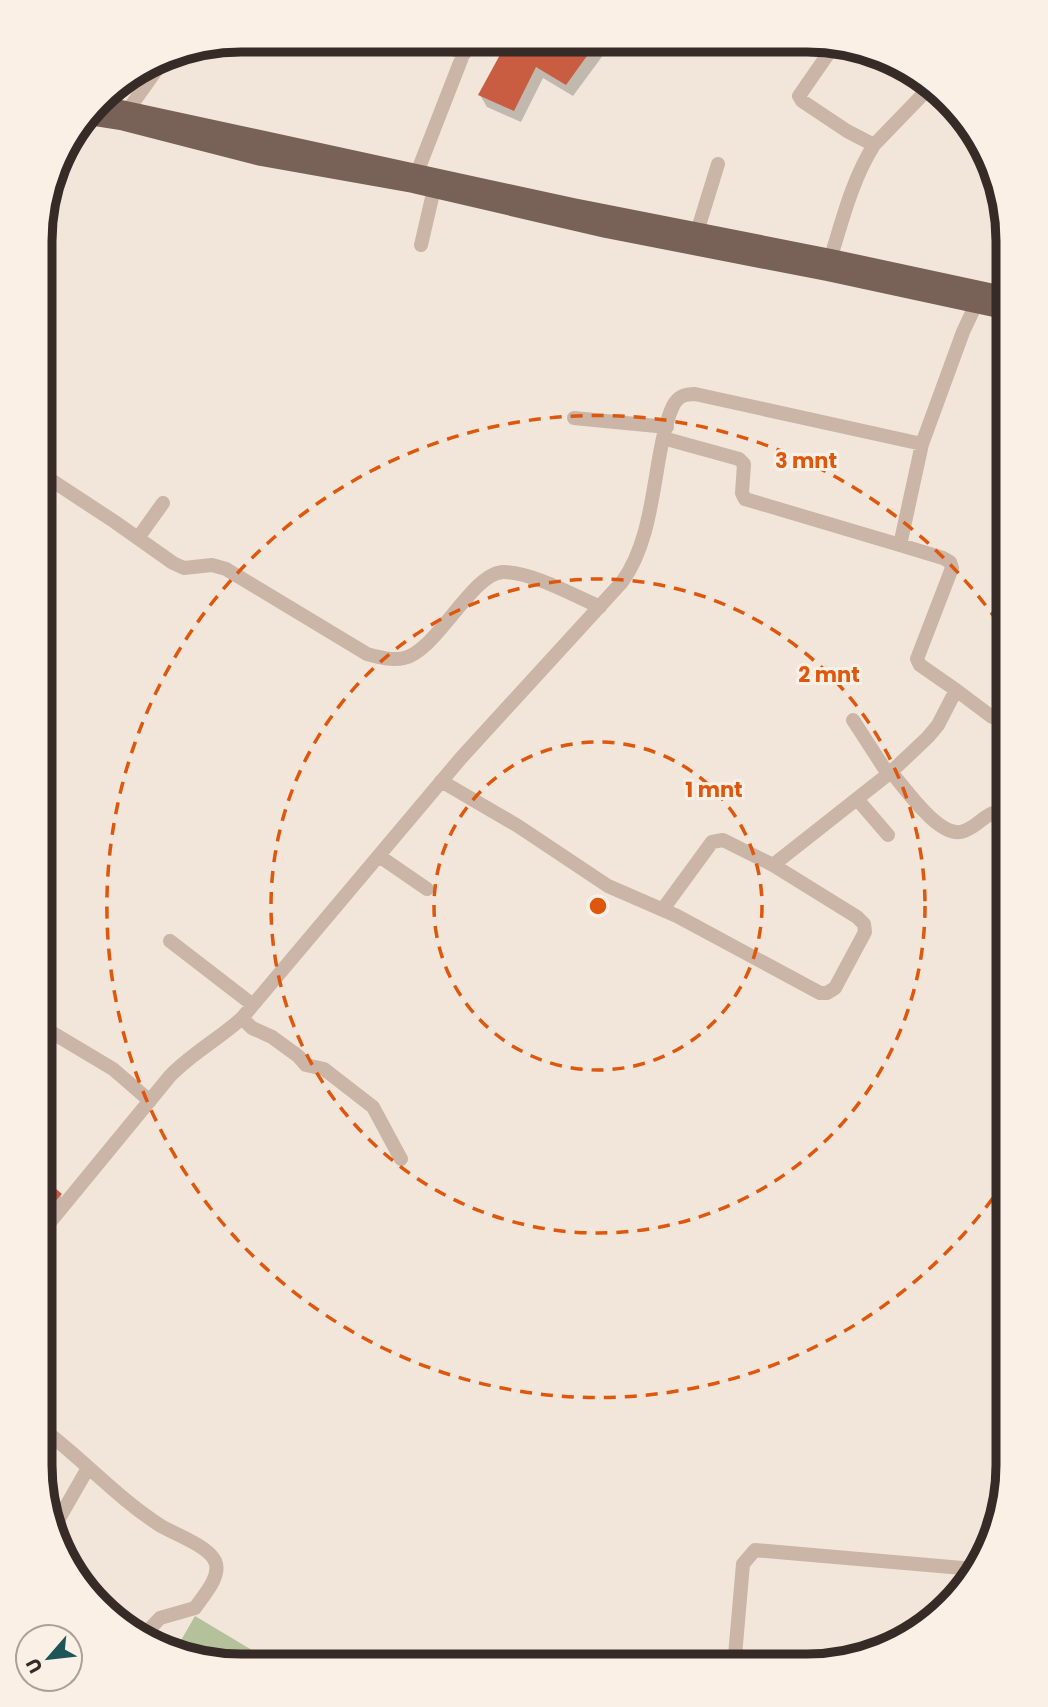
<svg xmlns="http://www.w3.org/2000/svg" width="1048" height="1707" viewBox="0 0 1048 1707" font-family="Poppins,sans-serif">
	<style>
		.green { fill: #b5c19a }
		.shadow { fill: #0003 }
		.building { fill: #c85d42 }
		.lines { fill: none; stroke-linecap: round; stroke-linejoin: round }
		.minor { stroke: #cab5a6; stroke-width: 14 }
		.major { stroke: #786157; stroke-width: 18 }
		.ring { fill: none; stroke: #df570d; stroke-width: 3.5; stroke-dasharray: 12 9 }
		.rim { fill: none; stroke: #362b27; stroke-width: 9 }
		.centre { fill: #df570d; stroke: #faf0e6; stroke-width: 3.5 }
		.ring-label { font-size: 21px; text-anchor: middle; font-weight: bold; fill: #df570d; stroke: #faf0e6; stroke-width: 6; stroke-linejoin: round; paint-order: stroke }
	</style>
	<rect width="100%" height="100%" fill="#f2e6da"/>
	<path class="green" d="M195 1616 277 1665H214L176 1649Z"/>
	<path class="shadow" d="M500 42H548L546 46 556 52 564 42 612 43 573 96 543 78 521 122 487 107 480 95 506 47H503Z
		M41 1179 60 1195 67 1206 41 1235Z"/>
	<path class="building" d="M507 42H543L556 50 562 42H597L566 85 536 67 514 111 478 95Z
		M41 1176 62 1194 41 1216Z"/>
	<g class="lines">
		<path class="minor" d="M436 41 464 54
			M835 44 799 96 802 101 847 131 874 145
			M123 117 167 55
			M413 183 468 42
			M697 232 718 164
			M421 245 434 189
			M828 266C841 226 851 181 874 145L931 86
			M574 418 667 427
			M663 438 739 459 744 464 742 493 745 499 900 545
			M42 474 115 522 173 563 184 568 212 565 226 569 367 654C378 657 392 661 404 658 437 651 473 571 504 572 534 573 573 595 600 607
			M138 538 163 503
			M956 690 992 717 998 715 1008 702
			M853 720 888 774
			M891 772C905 788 941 841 964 831 983 824 982 812 1008 810
			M441 781 518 826 608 886 677 916 820 993H827L835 988 865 932 864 924 857 917 773 865 723 840 712 842 663 909
			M857 799 888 835
			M379 856 427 889
			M773 865 891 772 928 737 938 725 956 690 920 665 917 659 952 568 950 562 943 558 900 545 922 444
			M170 941 253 1005
			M242 1018 252 1028 272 1037 298 1056 306 1065 324 1069 373 1107 401 1159
			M41 1026 113 1069 150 1101
			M41 1233 170 1076C192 1053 219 1039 242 1018L461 758 622 582C648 546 652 496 660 453 663 438 666 420 673 406 678 396 685 394 695 394L922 444 963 332 976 304V294
			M40 1427C82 1458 117 1498 161 1526 175 1534 208 1546 215 1561 222 1576 203 1596 195 1608L160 1618 144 1635
			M53 1529 88 1468
			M734 1667 743 1564 755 1550 974 1569"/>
		<path class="major" d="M98 104 573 207 831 258 1008 296
			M89 116 121 121 261 157 413 184 606 229 827 272 1008 311"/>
	</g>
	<g class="ring">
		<circle cx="598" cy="906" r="164"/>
		<circle cx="598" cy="906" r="327"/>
		<path d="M1005 1181A491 491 0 1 1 1007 635"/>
	</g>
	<path d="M0 0H1048V1707H0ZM241 52H807A189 189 0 0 1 996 241V1465A189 189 0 0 1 807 1654H241A189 189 0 0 1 52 1465V241A189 189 0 0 1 241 52Z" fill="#faf0e6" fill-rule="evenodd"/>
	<path class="rim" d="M241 52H807A189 189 0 0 1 996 241V1465A189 189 0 0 1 807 1654H241A189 189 0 0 1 52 1465V241A189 189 0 0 1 241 52Z"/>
	<circle cx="598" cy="906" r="10" class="centre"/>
	<g class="ring-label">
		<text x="806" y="468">3 mnt</text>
		<text x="829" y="682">2 mnt</text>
		<text x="714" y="797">1 mnt</text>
	</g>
	<g transform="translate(49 1658) rotate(242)"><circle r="33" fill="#faf0e6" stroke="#aca19a" stroke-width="2"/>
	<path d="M0-5L12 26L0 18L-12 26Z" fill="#1c5658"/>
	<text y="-10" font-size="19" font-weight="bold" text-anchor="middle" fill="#362b27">U</text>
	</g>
</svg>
